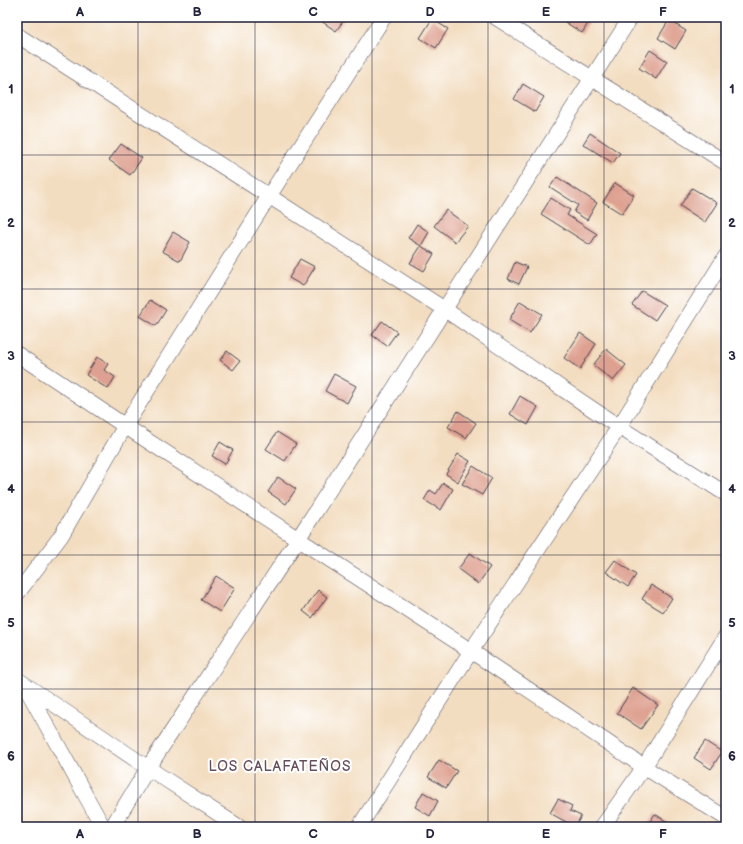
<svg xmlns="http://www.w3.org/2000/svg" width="743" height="844" viewBox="0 0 743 844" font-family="'Balsamiq Sans',sans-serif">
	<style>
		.building { fill: #dea090 }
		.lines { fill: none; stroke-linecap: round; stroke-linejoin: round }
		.street-casing { stroke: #413e4f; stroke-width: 16 }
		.street { stroke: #fff; stroke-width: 15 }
		.grid { fill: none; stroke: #22223b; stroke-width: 1; stroke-opacity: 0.55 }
		.labels { text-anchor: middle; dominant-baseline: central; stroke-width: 4; stroke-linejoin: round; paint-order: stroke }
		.neighbourhood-label { font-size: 14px; letter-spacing: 1px; fill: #644e59; stroke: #fff }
		.neatline { fill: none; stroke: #22223b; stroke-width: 1.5 }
		.grid-label { font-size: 13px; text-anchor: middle; font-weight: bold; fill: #22223b }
	</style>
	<rect width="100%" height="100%" fill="#fff"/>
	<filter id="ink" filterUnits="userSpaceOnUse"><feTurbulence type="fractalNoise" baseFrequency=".025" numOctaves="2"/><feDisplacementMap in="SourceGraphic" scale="8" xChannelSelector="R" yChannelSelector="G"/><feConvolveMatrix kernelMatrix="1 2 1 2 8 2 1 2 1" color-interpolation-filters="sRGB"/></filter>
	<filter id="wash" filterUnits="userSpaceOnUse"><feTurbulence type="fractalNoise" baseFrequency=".012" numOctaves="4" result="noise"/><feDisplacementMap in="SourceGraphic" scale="16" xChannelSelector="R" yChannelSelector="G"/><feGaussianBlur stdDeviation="0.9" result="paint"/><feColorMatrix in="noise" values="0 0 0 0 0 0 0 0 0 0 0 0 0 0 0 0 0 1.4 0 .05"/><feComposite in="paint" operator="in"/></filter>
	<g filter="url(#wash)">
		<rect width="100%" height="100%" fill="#f3ddc0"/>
		<g id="blocks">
			<path class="building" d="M315 17H346L336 31Z
				M568 17H592L582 33 565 22Z
				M432 19 448 29 436 48 420 38Z
				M669 20 686 31 675 49 658 38Z
				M650 50 667 61 656 79 639 68Z
				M523 84 544 97 535 112 514 99Z
				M590 133 620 153 613 163 583 144Z
				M121 144 142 158 130 175 109 160Z
				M557 177 597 203 587 220 574 212 578 205 550 187Z
				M615 183 634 195 622 214 603 202Z
				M692 188 717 203 705 222 680 206Z
				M551 198 570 210 567 215 597 234 590 245 541 214Z
				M446 210 468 226 455 242 434 226Z
				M417 224 429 232 421 246 434 254 424 271 410 263 421 246 408 238Z
				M173 232 190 242 180 261 162 251Z
				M300 259 315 267 303 286 289 278Z
				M515 262 527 267 519 284 508 279Z
				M642 291 665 305 655 320 632 305Z
				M150 300 166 310 156 326 140 316Z
				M520 301 542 314 530 333 509 320Z
				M382 321 397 332 387 346 372 335Z
				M580 333 596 344 580 369 564 358Z
				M606 349 626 365 613 381 593 365Z
				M227 351 240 361 233 370 220 360Z
				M97 357 108 364 104 370 115 377 108 389 86 375Z
				M334 374 356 386 347 403 325 391Z
				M520 396 538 407 528 425 510 414Z
				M458 411 476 423 466 438 448 427Z
				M277 432 296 444 285 461 266 449Z
				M220 442 233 450 225 464 212 456Z
				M458 454 470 461 458 482 446 474Z
				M473 466 492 478 482 495 462 484Z
				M278 477 296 489 286 504 268 492Z
				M443 483 453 489 441 510 424 500 430 490 436 494Z
				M470 553 490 567 478 584 458 569Z
				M615 560 636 575 628 587 606 572Z
				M216 576 235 588 220 612 201 600Z
				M651 585 672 598 663 612 642 599Z
				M318 590 327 597 312 618 303 611Z
				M633 688 658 705 641 729 617 713Z
				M705 741 722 752 711 769 694 758Z
				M439 760 457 771 446 788 428 777Z
				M423 792 438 801 430 816 415 807Z
				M558 799 572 806 570 811 581 816 575 827 550 813Z
				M655 814 672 825 671 827H646Z"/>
		</g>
	</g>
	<g filter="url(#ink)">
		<use href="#blocks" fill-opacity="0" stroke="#413e4f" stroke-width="1"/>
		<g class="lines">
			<defs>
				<path id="street" d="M495 17 726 163
					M17 35 269 196 444 309 619 427 726 494
					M17 354 125 426 298 539 471 651 644 767 726 818
					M17 594 61 536 125 426 269 196 384 17
					M17 679 148 768 239 827
					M25 686 103 827
					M112 827 148 768 298 539 631 17
					M359 827 471 651 619 427 726 256
					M602 827 644 767 726 636"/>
			</defs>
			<use href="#street" class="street-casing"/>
			<use href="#street" class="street"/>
		</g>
	</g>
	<path class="grid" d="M138 17V827M255 17V827M372 17V827M488 17V827M604 17V827M17 155H726M17 289H726M17 422H726M17 555H726M17 689H726"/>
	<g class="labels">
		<g class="neighbourhood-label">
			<text x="280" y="766">LOS CALAFATEÑOS</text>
		</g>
	</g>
	<rect width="743" height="844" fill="none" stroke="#fff" stroke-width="44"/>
	<rect x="22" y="22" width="699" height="800" class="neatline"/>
	<g class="grid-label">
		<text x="80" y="16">A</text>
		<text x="197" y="16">B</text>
		<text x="313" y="16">C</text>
		<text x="430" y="16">D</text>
		<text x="546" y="16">E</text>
		<text x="663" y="16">F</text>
		<text x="11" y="93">1</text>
		<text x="732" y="93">1</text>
		<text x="11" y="227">2</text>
		<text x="732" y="227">2</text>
		<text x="11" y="360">3</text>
		<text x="732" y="360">3</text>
		<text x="11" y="493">4</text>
		<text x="732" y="493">4</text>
		<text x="11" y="627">5</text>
		<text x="732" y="627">5</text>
		<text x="11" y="760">6</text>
		<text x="732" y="760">6</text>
		<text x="80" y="838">A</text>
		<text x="197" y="838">B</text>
		<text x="313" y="838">C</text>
		<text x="430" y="838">D</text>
		<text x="546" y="838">E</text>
		<text x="663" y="838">F</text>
	</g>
</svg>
